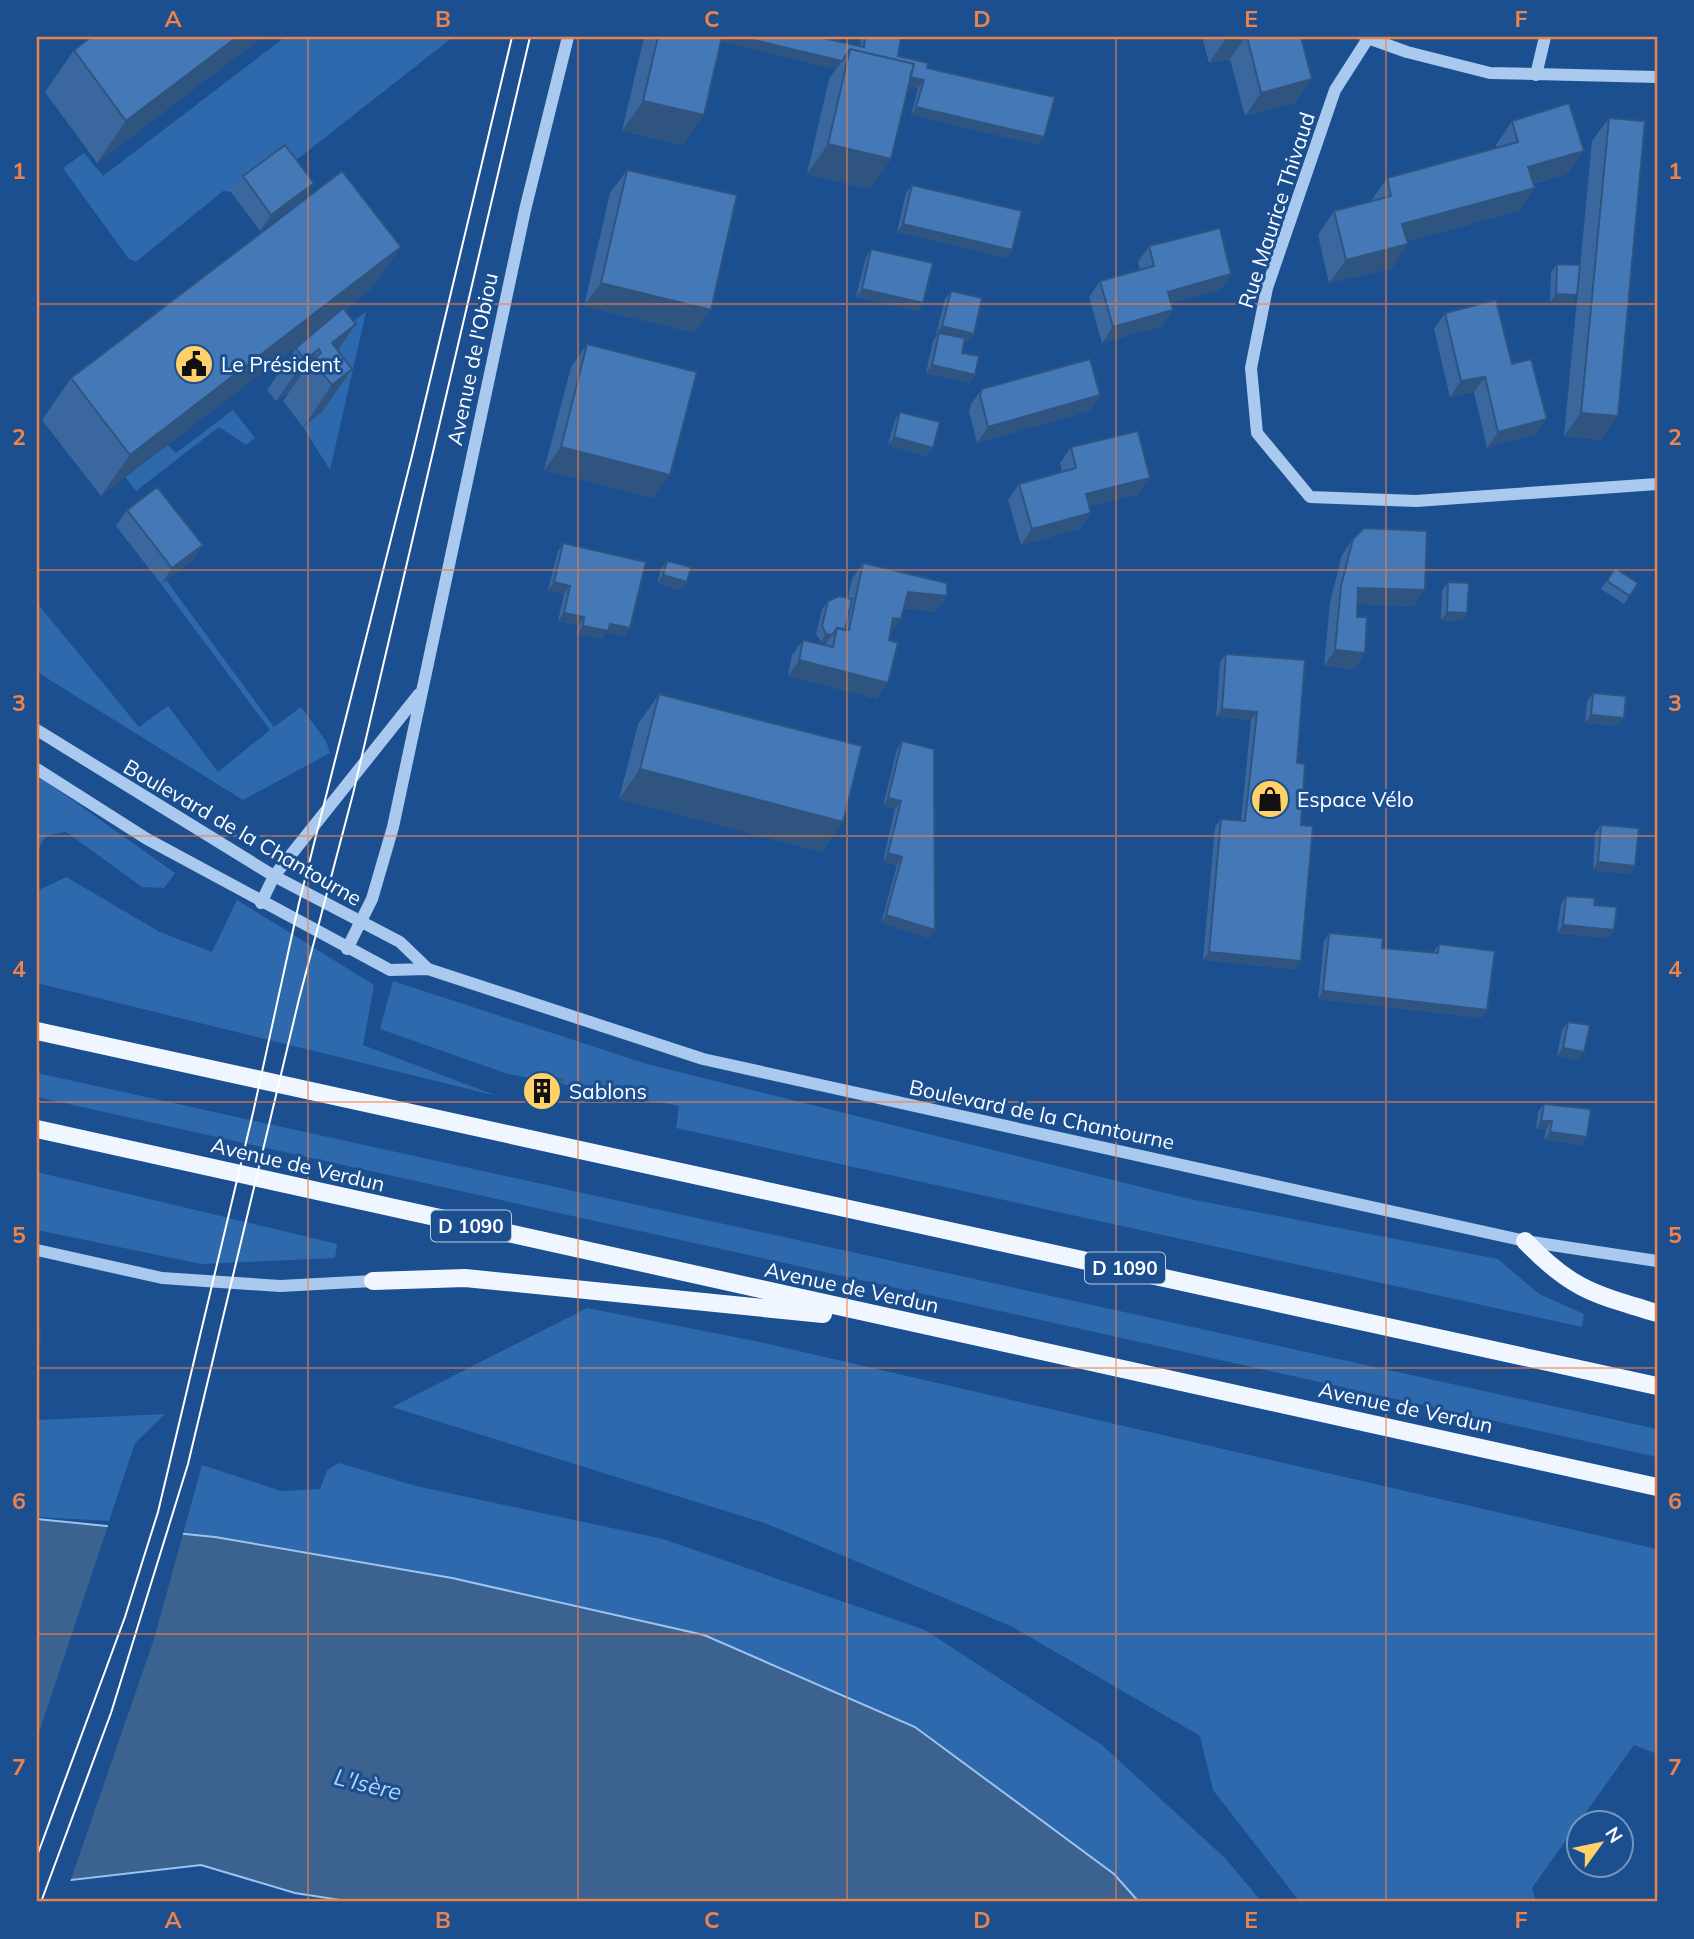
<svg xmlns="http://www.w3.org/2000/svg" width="1694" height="1939" viewBox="0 0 1694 1939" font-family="Mulish,sans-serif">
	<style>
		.green { fill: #2e69ad }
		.water { fill: #3c6290; stroke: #9cc4f0; stroke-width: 2 }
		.pier { fill: #1b4f8f }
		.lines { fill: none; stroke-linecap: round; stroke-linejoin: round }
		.minor { stroke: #a9c9ee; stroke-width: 12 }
		.major { stroke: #f0f6ff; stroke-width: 18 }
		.tram { stroke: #fff; stroke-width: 2 }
		.wall { fill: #3a679d }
		.shaded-wall { fill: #305480 }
		.building { fill: #4478b7; stroke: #305480; stroke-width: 2 }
		.grid { fill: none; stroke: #ee8249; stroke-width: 2; stroke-opacity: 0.55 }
		.labels { text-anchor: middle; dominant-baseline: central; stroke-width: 6; stroke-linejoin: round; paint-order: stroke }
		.shield { fill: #1b4f8f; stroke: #bbcadd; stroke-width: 2 }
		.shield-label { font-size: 19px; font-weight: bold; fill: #fff }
		.street-label { font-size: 21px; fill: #fff; stroke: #1b4f8f }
		.poi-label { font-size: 21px; fill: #fff; stroke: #1b4f8f; text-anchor: start }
		.water-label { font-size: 23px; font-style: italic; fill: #b5d3f5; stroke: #1b4f8f }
		.neatline { fill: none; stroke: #ee8249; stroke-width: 2.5 }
		.grid-label { font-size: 23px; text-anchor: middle; font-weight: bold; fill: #ee8249 }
	</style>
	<rect width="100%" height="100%" fill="#1b4f8f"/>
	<path class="green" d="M285 37H453L295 161 231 192 223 191 136 262 128 258 63 168 84 153 103 176Z
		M366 312 330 470 303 427 323 411 313 349Z
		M233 410 255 438 246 445 219 427 136 491 125 477 168 445 176 453Z
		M166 580 274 727 301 707 326 741 330 753 243 800 37 672V603L139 727 168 706 218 772 270 730 161 584Z
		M37 775 175 873 164 888 142 887 66 832 46 836 37 851Z
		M66 877 160 932 212 952 237 900 374 985 363 1045 497 1096 37 983V891Z
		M393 981 647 1064 1190 1199 1498 1259 1539 1294 1584 1314 1582 1327 676 1128 679 1106 508 1074 380 1029Z
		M37 1073 1657 1429V1457L37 1097Z
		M37 1172 337 1244 335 1258 201 1264 37 1230Z
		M587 1308 760 1342 1657 1549V1754L1634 1745 1532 1888 1536 1902H1300L1213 1790 1200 1736 1011 1626 767 1524 392 1407Z
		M165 1414 135 1443 109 1521 37 1517V1420Z
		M339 1463 416 1486 663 1539 925 1630 1102 1745 1225 1858 1262 1902H1139L1114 1874 915 1727 183 1534 202 1465 281 1491 320 1489 327 1470Z"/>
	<path class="water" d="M37 1519 215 1537 452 1578 704 1635 915 1727 1114 1874 1139 1902H353L295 1893 201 1865 37 1884Z"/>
	<path class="pier" d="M109 1523 184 1530 154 1639 69 1885 37 1887V1738Z"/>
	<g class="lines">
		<path class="minor" d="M1365 37 1407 52 1490 73 1657 77
			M1367 40 1335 90 1267 288 1251 368 1257 433 1310 497 1416 501 1657 484
			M1536 75 1545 37
			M37 730 274 876 400 942 428 969
			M37 769 147 839 390 970 428 969 703 1059 1525 1241 1657 1261
			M261 903 274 876 419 694
			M347 949 372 899 393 827 525 210 568 37
			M37 1250 162 1278 280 1286 373 1281"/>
		<path class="major" d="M37 1031 1657 1386
			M37 1129 1657 1487
			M1525 1241C1572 1290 1594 1294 1657 1313
			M373 1281 465 1278 823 1314"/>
		<path class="tram" d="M37 1856 125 1617 158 1512 253 1113 299 903 412 456 512 37
			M41 1902 111 1713 188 1464 299 999 353 794 530 37"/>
	</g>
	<path class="wall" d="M262 37 97 163 45 92 74 50Z
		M644 37H819L860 46 861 37H901L898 56 927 68 1044 137 1039 145 911 115 918 88 908 86 891 159 870 189 807 174 829 79 836 69 721 41 704 115 683 145 622 131Z
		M1202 37H1301L1312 79 1296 102 1245 116 1230 59 1209 63Z
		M1609 118 1602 440 1564 436 1592 141Z
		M1512 121 1584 151 1567 174 1534 184 1535 188 1519 211 1407 241 1392 268 1329 283 1318 235 1334 211 1371 201 1387 178 1497 148 1496 145Z
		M627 170 695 333 584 306 610 193Z
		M243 176 303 199 260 231 231 192Z
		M912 185 1007 258 897 232 906 193Z
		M1149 246 1231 274 1220 290 1171 303 1162 326 1102 343 1089 297 1100 281 1140 270 1138 262Z
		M871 249 923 303 918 311 856 297 866 257Z
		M1557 264 1577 295 1572 303 1550 302 1551 272Z
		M372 289 344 310 337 350 352 369 323 411 303 427 283 401 290 391 276 401 267 390 296 348 308 337 101 496 42 420 71 378Z
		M951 291 969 342 965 341 962 353 975 375 969 383 926 373 933 341 937 335H936L945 299Z
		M1445 313 1512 364 1536 434 1487 448 1474 392 1450 397 1434 329Z
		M587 344 654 498 544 470 571 367Z
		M982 389 1100 395 1089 411 977 443 969 411 971 404Z
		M900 412 933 448 927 456 888 445 895 420Z
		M1071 447 1139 494 1089 506 1091 513 1080 529 1021 545 1008 500 1019 484 1062 472 1060 463Z
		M127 510 203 545 192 561 161 584 116 526Z
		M1353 539 1414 606 1357 604V617L1365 653 1354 669 1324 666 1330 602 1342 555Z
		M563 543 630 628 624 636 607 632 602 639 577 634 579 625 558 621 564 594 548 590 558 551Z
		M667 561 681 590 657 583 661 569Z
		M863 563 947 596 935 612 904 608 890 635 877 699 788 676 792 655 803 640 826 645V643L821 642 816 634 822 609 828 601 848 598 852 579Z
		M1615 568 1638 583 1624 604 1601 589Z
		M1448 582 1467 613 1461 621 1441 620 1442 590Z
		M1226 654 1297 763 1301 825 1295 969 1203 960 1215 827 1221 819 1241 821 1251 720 1216 717 1220 662Z
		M1593 693 1618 726 1585 723 1587 701Z
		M659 694 822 852 619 799 638 724Z
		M902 741 935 930 929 938 881 923 897 865 883 861 895 809 883 806 897 749Z
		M1601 825 1635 866 1630 874 1593 870 1595 833Z
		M1566 896 1594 905 1614 930 1609 938 1557 933 1561 904Z
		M1329 933 1382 948 1433 953 1439 944 1482 1018 1318 999 1324 941Z
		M1568 1022 1579 1060 1557 1056 1562 1030Z
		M535 1075 560 1090 554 1098 528 1094 529 1083Z
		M1544 1104 1582 1145 1544 1140 1546 1129H1536L1538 1112Z
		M1657 1705V1723L1655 1715Z"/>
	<path class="shaded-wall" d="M237 37H262L97 163 126 121Z
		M710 37H741L842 61 836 69 708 38Z
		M1242 37H1246L1230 59 1209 63 1225 40Z
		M847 62 924 80 918 88 845 71Z
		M1312 79 1296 102 1245 116 1261 93Z
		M643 101 704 115 683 145 622 131Z
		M916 107 1044 137 1039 145 911 115Z
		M828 144 891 159 870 189 807 174Z
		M1584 151 1567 174 1512 190 1528 167Z
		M314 183 303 199 260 231 271 215Z
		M1535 188 1519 211 1386 247 1402 224Z
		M903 224 1012 250 1007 258 897 232Z
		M1408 244 1392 268 1329 283 1346 260Z
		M401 247 372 289 101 496 130 455Z
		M1231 274 1220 290 1157 307 1168 292Z
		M601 283 711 310 695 333 584 306Z
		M862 289 923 303 918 311 856 297Z
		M1556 294 1577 295 1572 303 1550 302Z
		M1173 310 1162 326 1102 343 1113 327Z
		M356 324 327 366 332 343Z
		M942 326 974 334 969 342 938 335 939 333 937 335H936Z
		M319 349 290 391 276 401 305 360Z
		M932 365 975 375 969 383 926 373Z
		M352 369 323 411 303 427 332 385Z
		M1485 377 1474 392 1450 397 1461 381Z
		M1100 395 1089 411 977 443 988 427Z
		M1581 413 1618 416 1602 440 1564 436Z
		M1547 419 1536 434 1487 448 1498 432Z
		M894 437 933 448 927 456 888 445Z
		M561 447 670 475 654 498 544 470Z
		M1150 478 1139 494 1075 510 1086 494Z
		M1091 513 1080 529 1021 545 1032 529Z
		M203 545 192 561 161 584 172 568Z
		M663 575 687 582 681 590 657 583Z
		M554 582 570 586 564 594 548 590Z
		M1358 588 1425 590 1414 606 1347 604Z
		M908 592 947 596 935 612 897 607Z
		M1447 612 1467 613 1461 621 1441 620Z
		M564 613 584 617 579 625 558 621Z
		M893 618 901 619 890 635Z
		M610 624 630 628 624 636 607 632 602 639 577 634 583 626Z
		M826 634 832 635 826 643 821 642Z
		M1335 650 1365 653 1354 669 1324 666Z
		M799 660 888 683 877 699 788 676Z
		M1222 709 1257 712 1251 720 1216 717Z
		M1591 715 1624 718 1618 726 1585 723Z
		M640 769 843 822 822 852 619 799Z
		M888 798 901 801 895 809 883 806Z
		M888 853 902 857 897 865 883 861Z
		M1598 862 1635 866 1630 874 1593 870Z
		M886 915 935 930 929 938 881 923Z
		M1563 925 1614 930 1609 938 1557 933Z
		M1209 952 1301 961 1295 969 1203 960Z
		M1323 991 1487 1010 1482 1018 1318 999Z
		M1563 1048 1584 1052 1579 1060 1557 1056Z
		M533 1086 560 1090 554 1098 528 1094Z
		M1541 1121H1552L1546 1129H1536Z
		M1550 1132 1587 1137 1582 1145 1544 1140Z"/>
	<path class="building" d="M91 37H237L126 121 74 50Z
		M658 37H722L704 115 643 101Z
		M741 37H819L864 47 865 37H901L898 56 928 63 927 68 1055 97 1044 137 916 107 924 80 910 77 914 64 850 49 842 61Z
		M1225 37H1242L1225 40Z
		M1247 37H1301L1312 79 1261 93Z
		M850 49 914 64 891 159 828 144Z
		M1569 103 1584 151 1528 167 1535 188 1402 224 1408 244 1346 260 1334 211 1391 196 1387 178 1518 142 1512 121Z
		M1609 118 1645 121 1618 416 1581 413Z
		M285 145 314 183 271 215 243 176Z
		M627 170 737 195 711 310 601 283Z
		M342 171 401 247 130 455 71 378Z
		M912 185 1022 211 1012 250 903 224Z
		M1220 228 1231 274 1168 292 1173 310 1113 327 1100 281 1154 266 1149 246Z
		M871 249 933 263 923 303 862 289Z
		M1557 264 1580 265 1577 295 1556 294Z
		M951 291 982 298 974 334 942 326Z
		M1496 300 1512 364 1531 359 1547 419 1498 432 1485 377 1461 381 1445 313Z
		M343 308 356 324 332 343 352 369 332 385 312 360 321 353 319 349 305 360 296 348Z
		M939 333 965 338 962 353 979 356 975 375 932 365Z
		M587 344 697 372 670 475 561 447Z
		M1090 359 1100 395 988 427 980 395 982 389Z
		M900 412 940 422 933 448 894 437Z
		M1138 431 1150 478 1086 494 1091 513 1032 529 1019 484 1076 468 1071 447Z
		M157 487 203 545 172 568 127 510Z
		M1364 528 1427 531 1425 590 1358 588 1357 617H1367L1365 653 1335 650 1341 586 1353 539Z
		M563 543 646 562 630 628 610 624 608 631 583 626 584 617 564 613 570 586 554 582Z
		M667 561 691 567 687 582 663 575Z
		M863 563 947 583V596L908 592 901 619 893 618 889 640 898 643 888 683 799 660 803 640 833 647 837 628 849 630Z
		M1615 568 1638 583 1630 596 1607 581Z
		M1448 582 1469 583 1467 613 1447 612Z
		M839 596 852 599 845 630 837 628 832 635 826 634 822 626 828 601Z
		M1226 654 1305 660 1297 763 1305 764 1301 825 1313 826 1301 961 1209 952 1221 819 1245 821 1257 712 1222 709Z
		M1593 693 1626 696 1624 718 1591 715Z
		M659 694 862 746 843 822 640 769Z
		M902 741 934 749 935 930 886 915 902 857 888 853 901 801 888 798Z
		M1601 825 1639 828 1635 866 1598 862Z
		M1566 896 1595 898 1594 905 1617 907 1614 930 1563 925Z
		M1329 933 1383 938 1382 948 1438 953 1439 944 1495 951 1487 1010 1323 991Z
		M1568 1022 1590 1025 1584 1052 1563 1048Z
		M535 1075 562 1080 560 1090 533 1086Z
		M1544 1104 1591 1109 1587 1137 1550 1132 1552 1121H1541Z
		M37 1329H40V1343H37Z"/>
	<path class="grid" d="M308 37V1902M578 37V1902M847 37V1902M1116 37V1902M1386 37V1902M37 304H1657M37 570H1657M37 836H1657M37 1102H1657M37 1368H1657M37 1634H1657"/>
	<defs>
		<symbol id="civic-disc" viewBox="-11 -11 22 22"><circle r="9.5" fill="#ffd166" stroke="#1b4f8f"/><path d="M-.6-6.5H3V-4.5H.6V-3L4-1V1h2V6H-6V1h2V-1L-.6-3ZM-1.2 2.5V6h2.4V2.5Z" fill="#111"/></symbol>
		<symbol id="shop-disc" viewBox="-11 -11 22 22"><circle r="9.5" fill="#ffd166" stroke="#1b4f8f"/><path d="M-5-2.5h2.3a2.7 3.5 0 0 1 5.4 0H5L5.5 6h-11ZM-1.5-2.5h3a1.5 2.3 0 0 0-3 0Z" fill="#111"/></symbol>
		<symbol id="building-disc" viewBox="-11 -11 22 22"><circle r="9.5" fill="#ffd166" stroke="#1b4f8f"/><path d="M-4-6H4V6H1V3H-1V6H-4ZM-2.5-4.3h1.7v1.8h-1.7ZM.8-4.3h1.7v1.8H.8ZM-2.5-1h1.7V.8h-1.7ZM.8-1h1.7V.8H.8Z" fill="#111"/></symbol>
	</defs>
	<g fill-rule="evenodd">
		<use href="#civic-disc" x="172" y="342" width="44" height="44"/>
		<use href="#shop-disc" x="1248" y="777" width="44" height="44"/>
		<use href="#building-disc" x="520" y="1069" width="44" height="44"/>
	</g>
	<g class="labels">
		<g class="shield">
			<rect x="431" y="1210.5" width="80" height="31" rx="5"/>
			<rect x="1085" y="1252.5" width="80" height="31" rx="5"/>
		</g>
		<g class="shield-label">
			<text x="471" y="1226">D 1090</text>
			<text x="1125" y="1268">D 1090</text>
		</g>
		<g class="street-label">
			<text transform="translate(1276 210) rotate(-72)">Rue Maurice Thivaud</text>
			<text transform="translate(472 359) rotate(-78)">Avenue de l'Obiou</text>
			<text transform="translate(243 832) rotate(30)">Boulevard de la Chantourne</text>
			<text transform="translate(1042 1114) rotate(12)">Boulevard de la Chantourne</text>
			<text transform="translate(298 1164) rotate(13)">Avenue de Verdun</text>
			<text transform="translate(852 1287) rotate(12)">Avenue de Verdun</text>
			<text transform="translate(1406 1407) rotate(12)">Avenue de Verdun</text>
		</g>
		<g class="poi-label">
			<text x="221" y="364">Le Président</text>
			<text x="1297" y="799">Espace Vélo</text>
			<text x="569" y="1091">Sablons</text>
		</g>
		<g class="water-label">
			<text transform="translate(368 1784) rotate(14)">L'Isère</text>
		</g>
	</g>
	<rect width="1694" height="1939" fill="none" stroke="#1b4f8f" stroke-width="77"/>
	<g transform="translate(1600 1844) rotate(57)"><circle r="33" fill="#1b4f8f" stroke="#7695bc" stroke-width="2"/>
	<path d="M0-5L12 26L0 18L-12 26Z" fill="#ffd166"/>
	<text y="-10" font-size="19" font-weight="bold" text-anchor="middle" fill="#ffffff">N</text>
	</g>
	<rect x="38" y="38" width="1618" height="1862" class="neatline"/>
	<g class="grid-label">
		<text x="173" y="27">A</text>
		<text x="443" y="27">B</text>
		<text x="712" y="27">C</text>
		<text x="982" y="27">D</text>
		<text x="1251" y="27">E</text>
		<text x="1521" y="27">F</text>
		<text x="19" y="179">1</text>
		<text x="1675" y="179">1</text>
		<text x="19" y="445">2</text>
		<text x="1675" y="445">2</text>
		<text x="19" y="711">3</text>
		<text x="1675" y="711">3</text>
		<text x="19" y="977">4</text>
		<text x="1675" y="977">4</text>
		<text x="19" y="1243">5</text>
		<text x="1675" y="1243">5</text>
		<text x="19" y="1509">6</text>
		<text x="1675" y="1509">6</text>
		<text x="19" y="1775">7</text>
		<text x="1675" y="1775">7</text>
		<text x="173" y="1928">A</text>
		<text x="443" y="1928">B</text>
		<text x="712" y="1928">C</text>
		<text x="982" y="1928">D</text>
		<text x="1251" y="1928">E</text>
		<text x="1521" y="1928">F</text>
	</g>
</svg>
